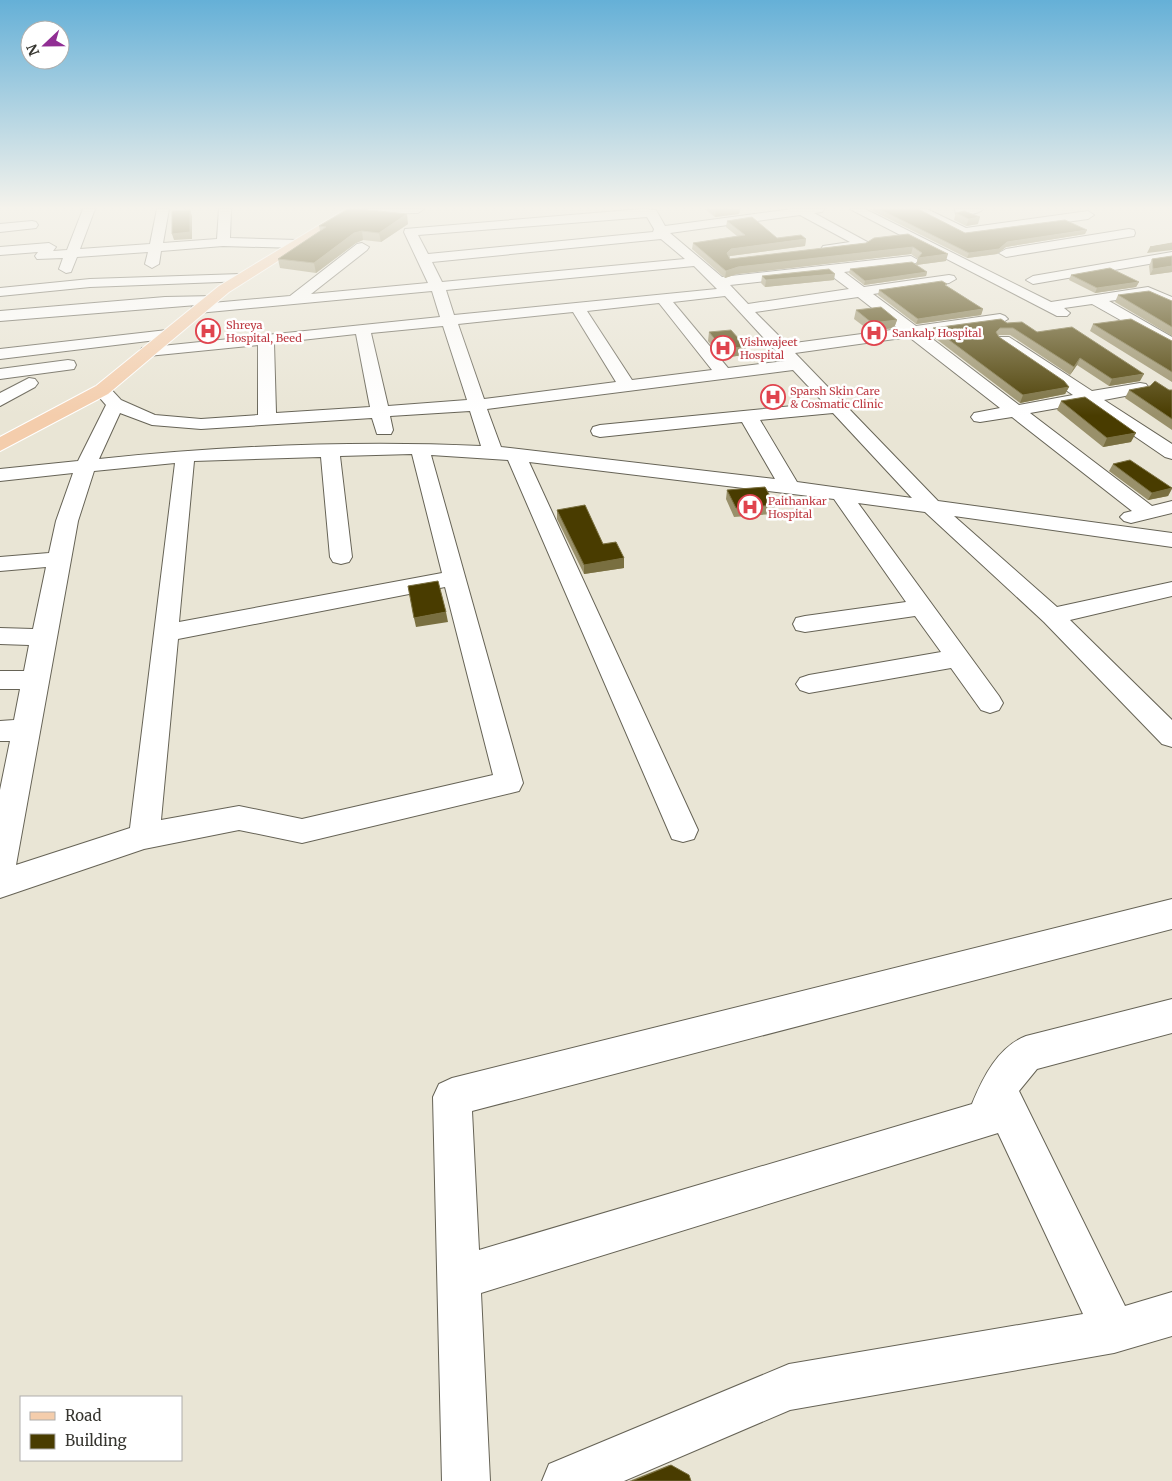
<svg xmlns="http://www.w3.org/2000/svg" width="1172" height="1481" viewBox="0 0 1172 1481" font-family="Merriweather,serif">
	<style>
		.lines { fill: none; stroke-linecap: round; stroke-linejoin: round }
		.minor-casing { stroke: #666356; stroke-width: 2 }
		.major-casing { stroke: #fff; stroke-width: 2 }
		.minor { fill: #fff; fill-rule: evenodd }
		.major { fill: #f4cdac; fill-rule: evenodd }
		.wall { fill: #99906a }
		.shaded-wall { fill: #796f40 }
		.building { fill: #493c00; stroke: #796f40 }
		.labels { text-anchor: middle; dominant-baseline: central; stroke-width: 5; stroke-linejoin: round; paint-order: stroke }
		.far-health-label { font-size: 11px; fill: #be3a42; stroke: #fff; text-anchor: start }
	</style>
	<rect width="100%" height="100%" fill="#e9e5d5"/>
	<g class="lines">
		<defs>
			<path id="minor" d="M83 209H95L80 249 150 244 157 209H169L163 243 217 239 219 209H231L230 238 297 240 304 244 297 248 223 246 161 251 159 264 152 268 145 264 148 252 77 257 71 272 66 273 59 269 63 258 37 259 35 256 38 252 0 255V247L49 243 56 247 53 251 67 250Z
				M348 209H424L418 213 353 214 349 213Z
				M642 209 656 210 665 226 793 209H824L822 212 814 213 871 244 864 248 823 252 821 249 823 246 850 242 800 215 670 233 722 277 911 256 918 260 916 263 844 272 864 287 949 275 954 276 956 279 949 283 873 294 916 326 1000 314 1005 316 1008 319 1000 324 926 334 1019 405 1073 395 997 343 995 340 997 337H1009L1092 391 1140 383 1146 384 1149 388 1146 392 1104 400 1172 444V459L1165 457 1086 403 1030 413 1152 506 1172 501V513L1131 523 1124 521 1120 517 1124 513 1132 511 1012 417 980 422 974 421 971 417 974 413 1000 408 909 337 795 353 938 501 1172 533V547L954 516 1057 607 1172 582V596L1070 620 1172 720V747L1162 744 1044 622 925 512 858 503 999 696 1003 703 999 710 990 713 981 710 951 668 809 693 800 690 796 684 800 678 809 675 941 652 915 616 805 632 796 630 793 624 796 618 805 616 906 602 834 499 529 462 698 830 694 839 683 842 672 839 508 460 431 455 523 783 519 791 302 843 239 830 144 849 0 898V790L10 741H0V721L14 720 20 689H0V671H24L29 645 0 644V628L33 629 46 567 0 571V557L49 553 56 521 73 473 0 481V469L78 461 106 405 93 390 96 386H108L121 400 155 415 201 419 258 415V345L148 356 142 354 140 351 142 348 440 317 432 291 198 313 191 309 193 306 209 304 0 321V311L165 297 216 296 218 299 212 303 290 296 357 244 362 243 369 247 367 250 311 294 428 283 404 232 405 229ZM647 217 654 229 653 232 428 254 418 235ZM661 239 685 259 442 282 432 262ZM694 266 717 289 454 315 446 290ZM829 274 849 289 748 304 730 285ZM725 296 785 361 728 368 673 302ZM858 297 899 329 787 344 755 312ZM659 303 712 370 632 380 587 311ZM573 312 616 382 484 399 458 324ZM443 326 467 400 388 406 371 333ZM356 334 370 407 276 413 274 343ZM793 370 824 403 600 425 593 427 591 431 593 435 600 437 742 422 775 479 501 447 487 409ZM470 411 481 446C354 440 225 446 99 459L120 413 152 425 201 429 372 418 377 434H391L393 430 390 416ZM833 413 912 498 797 482 760 420ZM412 454 442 573 179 622 194 461 321 457 330 557 333 562 341 564 349 562 352 557 340 456ZM175 463 130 828 16 865 78 521 94 471ZM445 587 493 775 302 819 239 806 161 820 178 639Z
				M850 209H865L1051 302 1148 287 1172 297V307L1146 296 1109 301 1172 337V349L1092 304 1064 308 1070 313 1067 316H1057Z
				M912 209H927L966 228 1088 211 1094 215 1088 219 964 236Z
				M955 209H983C978 215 963 215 956 214Z
				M32 221 36 222 38 225 36 228 0 232V224Z
				M1129 229 1134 230 1135 233 1134 236 1006 257 999 253 1006 249Z
				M1172 252V260L1033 284 1026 280 1033 276Z
				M241 274 246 275 248 278 246 281 90 287 0 296V288L90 279Z
				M167 330 175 335 173 338 0 359V349Z
				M68 360 74 361 76 365 74 369 0 379V369Z
				M29 378 35 379 38 383 35 387 0 406V393Z
				M1172 899V929L472 1111 479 1250 972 1104C983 1077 998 1047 1026 1036L1172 999V1033L1037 1069 1019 1091 1125 1306 1172 1292V1336L1114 1353 790 1410 624 1481H542L549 1464 789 1364 1083 1314 998 1133 481 1293 490 1481H442L433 1097 439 1084 452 1078Z"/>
			<path id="major" d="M346 209H360L229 292 108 394 0 451V437L96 386 219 286Z"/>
		</defs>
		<use href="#minor" class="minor-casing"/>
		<use href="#major" class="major-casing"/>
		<use href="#minor" class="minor"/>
		<use href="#major" class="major"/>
	</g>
	<path class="wall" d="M705 209H740L739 214 715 217Z
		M869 209H918L965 233 1085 234 1006 247 997 254 967 258Z
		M964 211 978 224 966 226 954 220 956 213Z
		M727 221 777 238 806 239 805 246 730 256 729 257 730 259 866 243 908 234 946 261 916 265 918 259 911 254 737 274 725 278 692 249 693 243 737 236 726 227Z
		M408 224 381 242 363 240 356 243 316 273 280 268 278 259 320 231 319 226Z
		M1172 256V272L1150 275 1149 266 1152 259Z
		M850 269 927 272 926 276 864 285 849 273Z
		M1071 275 1139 282 1136 287 1095 293 1069 280Z
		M762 276 834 280 765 287 761 283Z
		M947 286 983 309 981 315 916 324 878 295 879 290Z
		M1118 295 1172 301V336L1115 302Z
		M856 310 897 320 894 328 870 331 854 319Z
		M1007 323 1037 332 1140 381 1109 386 1077 365 1070 375 1010 335H998L999 337 1069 387 1065 394 1020 403 931 335 933 328Z
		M1093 324 1172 341V382L1090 331Z
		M709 332 744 355 722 358 708 341Z
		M1129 390H1172V430L1125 398Z
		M1061 401 1131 442 1103 447 1057 410Z
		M1113 464 1172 488V489L1168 496 1148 500 1109 471Z
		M727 490 775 505 773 514 734 517 726 499Z
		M557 510 603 544 624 568 584 574 557 519Z
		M669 1465H671L691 1481H629Z"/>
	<path class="shaded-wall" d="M727 209H740L739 214 715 217 716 210Z
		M190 210 192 216V239L174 240 172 234Z
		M407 214 408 224 381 242 379 233Z
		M980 217 978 224 966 226 969 219Z
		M1087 230 1085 234 1006 247 997 254 967 258 969 253 1007 242Z
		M362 231 363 240 356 243 316 273 314 263 354 233Z
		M806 239 805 246 730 256 726 260 727 253 731 249Z
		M1172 244V250L1147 253 1150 247Z
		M913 247 911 254 737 274 725 278 726 271 738 267Z
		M948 254 946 261 916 265 918 258Z
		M1172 266V272L1150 275 1153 269Z
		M927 272 926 276 864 285 865 281Z
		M835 274 834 280 765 287 766 280Z
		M1139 282 1136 287 1095 293 1097 288Z
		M983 309 981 315 916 324 918 319Z
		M897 320 894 328 870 331 872 323Z
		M746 347 744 355 722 358 723 349Z
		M1080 358 1077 365 1070 375 1074 367Z
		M1144 374 1140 381 1109 386 1112 379Z
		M1069 387 1065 394 1020 403 1023 395Z
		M1136 433 1131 442 1103 447 1107 438Z
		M1172 488 1168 496 1148 500 1152 493Z
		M624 558V568L584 574V565Z
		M446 612 448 622 416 627 414 618Z"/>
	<path class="building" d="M348 209H359L407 214 379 233 362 231 354 233 314 263 278 259 326 227 319 226Z
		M714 209H727L716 210Z
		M879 209H918L965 233 1065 220 1087 230 1007 242 999 249 969 253Z
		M190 210V232L172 234V211Z
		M964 211 980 217 969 219 956 213Z
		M752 217 777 238 801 235 806 239 731 249 727 253 730 259 866 243 874 238 908 234 948 254 918 258 922 253 913 247 738 267 726 271 693 243 745 235 727 221Z
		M1172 243V244L1150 247Z
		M1172 256V266L1153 269 1152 259Z
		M912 262 927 272 865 281 850 269Z
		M1110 268 1139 282 1097 288 1071 275Z
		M829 269 835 274 766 280 762 276Z
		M942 281 947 284 945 285 983 309 918 319 879 290Z
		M1149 291 1172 301V327L1118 295Z
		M881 307 897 320 872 323 856 310Z
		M1001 319 1007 323 1022 322 1037 332 1072 327 1144 374 1112 379 1080 358 1074 367 1013 328H1000L996 332 999 337 1064 381 1069 387 1023 395 933 328Z
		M1131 319 1172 341V372L1093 324Z
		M731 330 746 347 723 349 709 332Z
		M1155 381 1169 390H1172V419L1129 390 1150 386Z
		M1085 397 1136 433 1107 438 1061 401Z
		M1130 460 1172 488 1152 493 1113 464Z
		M765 487 775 505 736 508 727 490Z
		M585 505 603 544 616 542 624 558 584 565 557 510Z
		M438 581 446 612 414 618 408 586Z
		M671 1465 689 1475 691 1481H632Z"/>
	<linearGradient id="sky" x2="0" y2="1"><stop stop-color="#65b0d7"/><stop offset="0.5" stop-color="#f5f3ec"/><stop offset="1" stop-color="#f5f3ec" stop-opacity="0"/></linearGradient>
	<rect width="1172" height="416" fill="url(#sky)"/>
	<defs>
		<symbol id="hospital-ring" viewBox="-11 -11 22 22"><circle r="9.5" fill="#fff" stroke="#e0444e" stroke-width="1.5"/><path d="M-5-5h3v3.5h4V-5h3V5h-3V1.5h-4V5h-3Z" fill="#e0444e"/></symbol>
	</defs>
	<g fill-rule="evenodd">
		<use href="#hospital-ring" x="194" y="317" width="28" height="28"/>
		<use href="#hospital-ring" x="860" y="319" width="28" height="28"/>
		<use href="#hospital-ring" x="709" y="334" width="28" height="28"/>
		<use href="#hospital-ring" x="759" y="383" width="28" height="28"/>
		<use href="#hospital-ring" x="736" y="493" width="28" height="28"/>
	</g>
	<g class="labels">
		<g class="far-health-label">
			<text x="226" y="325">Shreya<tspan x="226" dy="13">Hospital, Beed</tspan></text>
			<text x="892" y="333">Sankalp Hospital</text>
			<text x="740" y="342">Vishwajeet<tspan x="740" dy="13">Hospital</tspan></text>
			<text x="790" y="391">Sparsh Skin Care<tspan x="790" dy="13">&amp; Cosmatic Clinic</tspan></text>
			<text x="768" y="501">Paithankar<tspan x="768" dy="13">Hospital</tspan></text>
		</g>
	</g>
	<rect x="20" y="1396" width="162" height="65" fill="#ffffff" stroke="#afaeac"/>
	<rect x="30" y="1412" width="25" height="8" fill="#f4cdac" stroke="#afaeac"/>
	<text x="65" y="1421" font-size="15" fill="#36352f">Road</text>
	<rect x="30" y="1434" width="25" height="15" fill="#493c00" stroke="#afaeac"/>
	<text x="65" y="1446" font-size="15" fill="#36352f">Building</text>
	<g transform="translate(45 45) rotate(248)"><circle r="24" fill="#ffffff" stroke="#afaeac"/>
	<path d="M0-4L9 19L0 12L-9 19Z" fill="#912e94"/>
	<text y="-8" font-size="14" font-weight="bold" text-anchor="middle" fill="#36352f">N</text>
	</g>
</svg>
